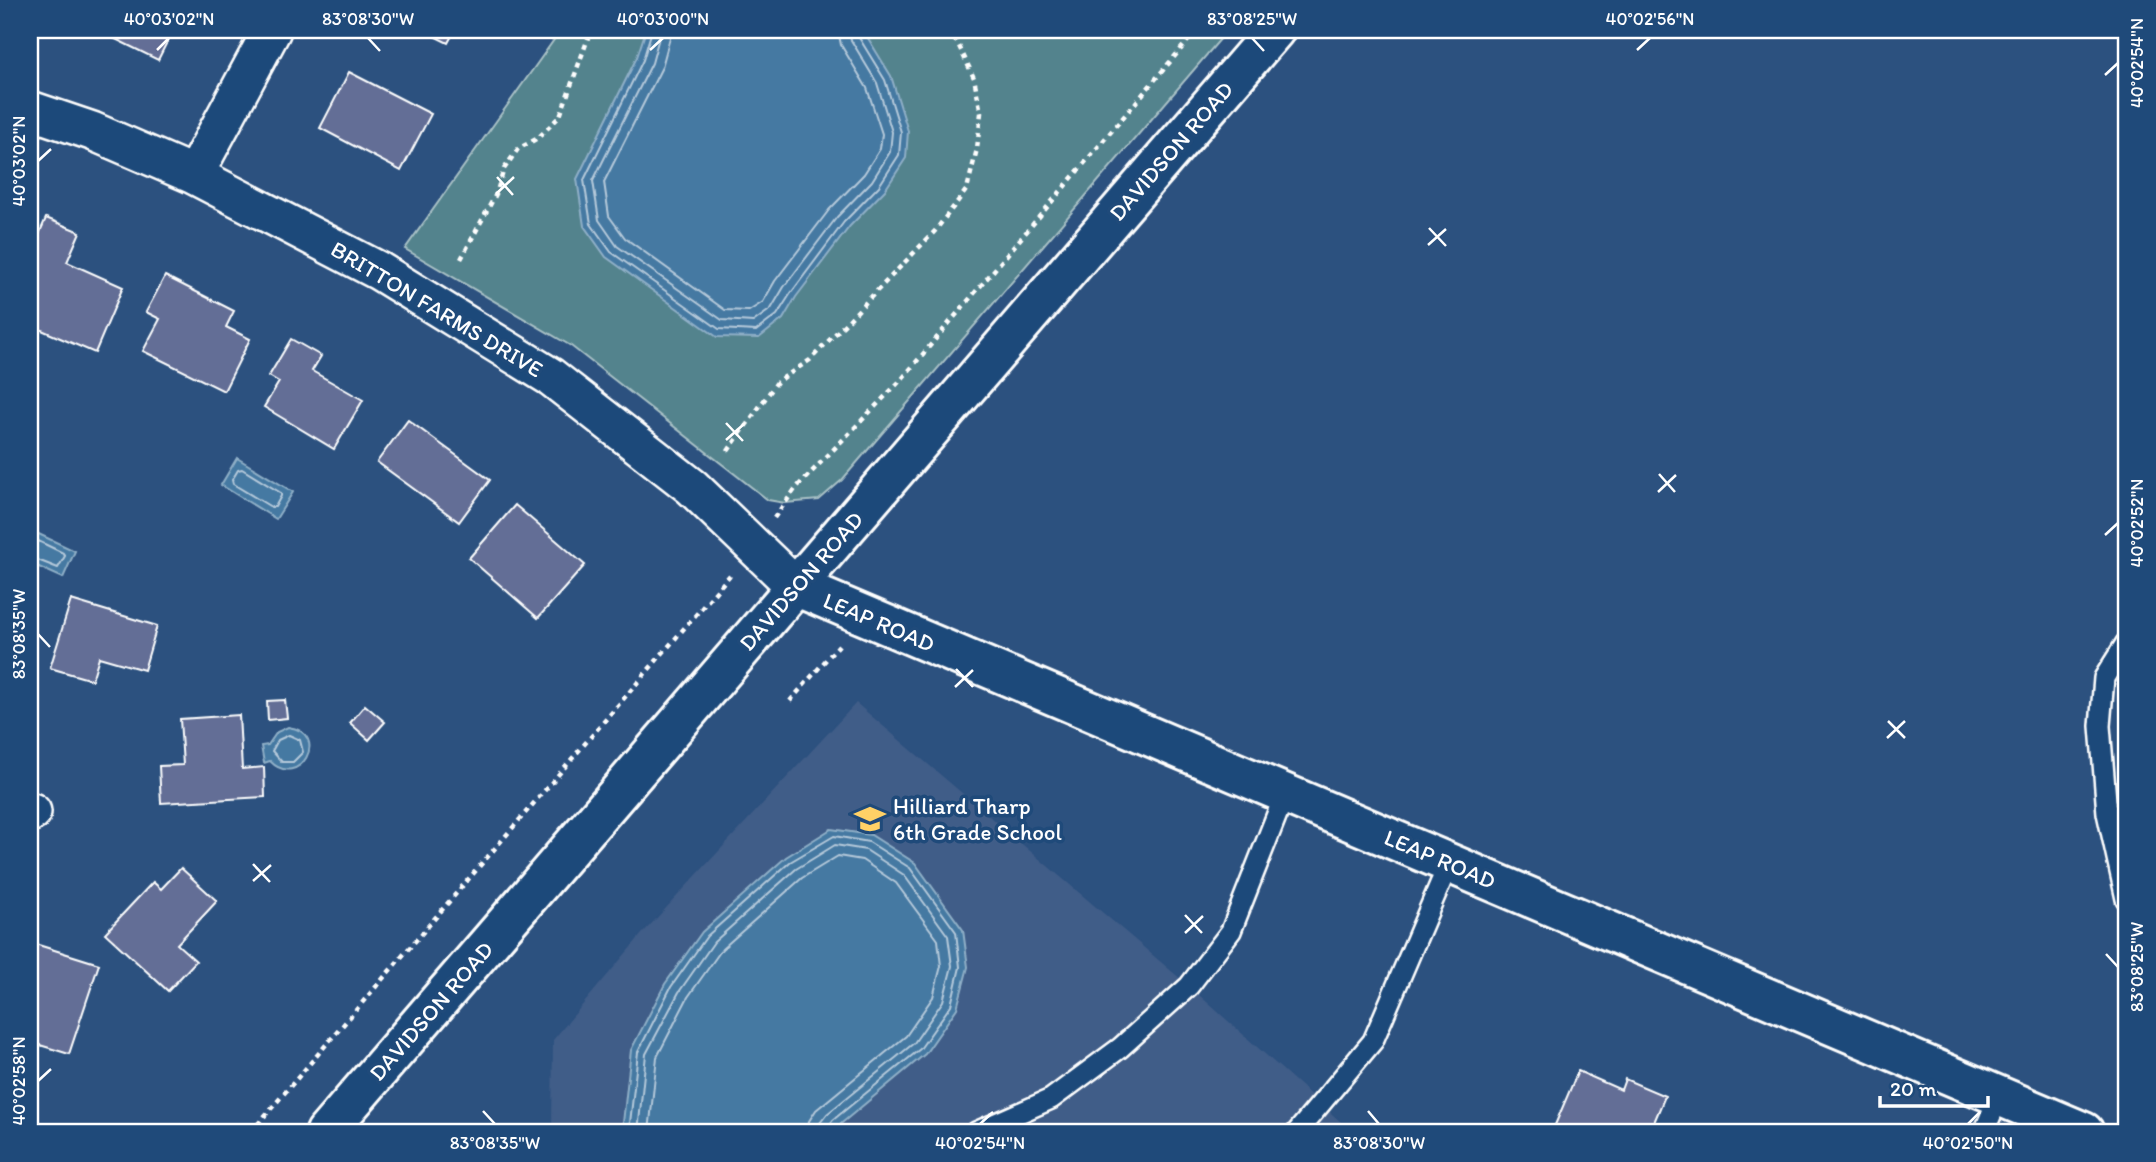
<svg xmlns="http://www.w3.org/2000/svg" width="2156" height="1162" viewBox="0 0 2156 1162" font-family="Itim,sans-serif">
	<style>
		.built { fill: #405d88 }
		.green { fill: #53838d; stroke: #a9c1c6; stroke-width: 2 }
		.water { fill: #4579a2; stroke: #8fafc7; stroke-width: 2 }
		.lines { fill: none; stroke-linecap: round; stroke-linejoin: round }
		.shore { stroke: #b5c9da; stroke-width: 2 }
		.building { fill: #636e96; stroke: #fff; stroke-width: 2 }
		.lane-casing { stroke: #fff; stroke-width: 24 }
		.street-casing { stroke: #fff; stroke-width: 42 }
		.secondary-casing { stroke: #fff; stroke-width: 44 }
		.path { stroke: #fff; stroke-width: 4.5; stroke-dasharray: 5 5; stroke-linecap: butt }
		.lane { stroke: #1f4a7a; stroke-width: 19 }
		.street { stroke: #1f4a7a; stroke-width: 37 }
		.secondary { stroke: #1f4a7a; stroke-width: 38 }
		.ticks { fill: none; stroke: #fff; stroke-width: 2.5 }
		.labels { text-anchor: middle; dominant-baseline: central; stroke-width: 7; stroke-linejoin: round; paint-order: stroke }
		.street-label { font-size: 23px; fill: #fff; stroke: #1f4a7a }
		.poi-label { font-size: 23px; fill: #fff; stroke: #1f4a7a; text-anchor: start }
		.neatline { fill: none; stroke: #fff; stroke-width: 2.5 }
		.ticks-label { font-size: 18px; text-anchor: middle; fill: #fff }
	</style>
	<rect width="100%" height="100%" fill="#2c517f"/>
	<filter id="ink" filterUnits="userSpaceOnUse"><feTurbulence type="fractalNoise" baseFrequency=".0143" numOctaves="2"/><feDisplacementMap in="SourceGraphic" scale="14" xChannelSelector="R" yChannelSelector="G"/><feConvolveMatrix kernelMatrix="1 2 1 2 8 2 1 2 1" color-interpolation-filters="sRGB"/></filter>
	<g filter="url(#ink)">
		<path class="built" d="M856 703 1189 986 1352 1132H552L553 1040 642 934Z"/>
		<path class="green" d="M561 30H1228L842 480 819 500 785 503 768 500 571 346 405 249Z"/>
		<path class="water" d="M646 30H863L891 76 908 131 906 158 885 190 850 226 796 297 783 319 759 338 717 337 606 257 584 226 577 179 637 57Z
			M237 458 293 492 276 519 221 485Z
			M30 530 75 551 63 578 30 563Z
			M288 727C332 733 299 791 270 761L264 763 261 746 268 745 277 732Z
			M831 829 871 835 915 863 963 930 968 967 957 1008 925 1054 831 1132H622L631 1050 665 984 702 932 786 857Z"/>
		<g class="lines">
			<path class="shore" d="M652 30 643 60 584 180 591 224 611 252 719 329 756 331 777 315 791 293 844 222 879 186 899 155 901 132 885 80 858 36 857 30
				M661 30 652 63 593 181 599 220 617 246 722 320 753 322 771 309 784 287 837 217 872 181 890 152 892 132 877 83 851 40 849 30
				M672 30 662 67 604 182 609 216 625 238 725 310 749 311 763 302 775 281 829 210 864 174 880 149 882 134 867 88 841 45 838 30
				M242 469 281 493V496L275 507H271L233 484 232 480 238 470Z
				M30 537 63 553 65 556 58 568 30 557
				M289 735 300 740 303 752 293 762H282L272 751 278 740Z
				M629 1132 638 1052 671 987 707 936 790 862 834 836 869 842 910 868 956 932 960 967 951 1005 920 1049 833 1120 828 1127 827 1132
				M638 1132 646 1054 679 992 714 942 796 869 835 845 866 850 904 875 948 936 952 966 943 1001 914 1043 827 1114 820 1123 818 1132
				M649 1132 657 1057 688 997 722 949 802 878 838 856 862 860 896 883 938 940 941 966 933 997 906 1036 816 1110 809 1121 808 1132"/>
		</g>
		<path class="building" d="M97 30H173L158 60Z
			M422 30H455L448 43Z
			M349 72 431 114 401 171 320 128Z
			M46 218 80 232 67 262 123 287 95 353 30 325V255Z
			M165 276 234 311 226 327 250 339 224 391 143 351 160 319 146 312Z
			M291 339 321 356 312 371 363 400 334 449 264 407 279 382 269 376Z
			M408 420 490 480 459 522 377 462Z
			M515 505 585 565 538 618 469 558Z
			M71 600 157 626 144 670 99 657 92 680 50 668Z
			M285 700 287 718 268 720 267 701Z
			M365 705 385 722 369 740 350 723Z
			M239 715 242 769 264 767 265 797 161 803 159 766 183 765 180 719Z
			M181 868 217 901 177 944 196 961 168 991 105 933 153 882 161 889Z
			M32 943 99 964 69 1054 30 1042V949Z
			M1578 1071 1621 1090 1625 1079 1665 1096 1650 1132H1552Z"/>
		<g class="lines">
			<defs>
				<path id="lane" d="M2126 643 2104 678 2100 726 2107 813 2126 899
					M976 1132 1051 1099 1120 1048 1189 986 1231 931 1285 794
					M1297 1132 1373 1041 1449 863
					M1984 1132 1999 1096"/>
				<path id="street" d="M30 110 92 131 194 175 379 271 551 377 692 487 795 586
					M194 175 272 30
					M30 813 32 812"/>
				<path id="secondary" d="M795 586 2084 1132
					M326 1132 1275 30"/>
			</defs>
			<use href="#lane" class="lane-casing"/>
			<use href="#street" class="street-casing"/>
			<use href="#secondary" class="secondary-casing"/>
			<path class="path" d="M461 259 496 194 504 169 518 149 538 138 560 116 591 30
				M728 451 777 382 810 360 935 231 967 189 977 149 981 113 974 78 959 46 948 30
				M774 518 796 488 901 380 1197 30
				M790 701 839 645
				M251 1132 730 575"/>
			<use href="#lane" class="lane"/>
			<use href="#street" class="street"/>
			<use href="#secondary" class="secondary"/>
		</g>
	</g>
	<path class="ticks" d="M368 38 380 51M1252 38 1264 51M157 50 169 38M650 50 663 38M1637 50 1650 38M2105 75 2118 63M38 161 51 149M497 177 513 195M496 194 514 177M1429 228 1446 246M1428 245 1446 229M726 423 743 441M726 440 744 424M1659 474 1675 492M1658 492 1676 475M2105 535 2118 523M38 634 50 647M956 669 973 687M955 687 973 670M1888 721 1905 738M1887 738 1905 721M253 864 270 882M253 881 271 865M1185 915 1202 933M1185 933 1203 916M2106 954 2118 967M38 1081 51 1069M483 1111 495 1124M1368 1111 1379 1124M980 1124 993 1112M1968 1124 1980 1112"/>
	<defs>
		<symbol id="school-bare" viewBox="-9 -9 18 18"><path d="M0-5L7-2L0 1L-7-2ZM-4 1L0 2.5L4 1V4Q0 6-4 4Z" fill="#ffd166" stroke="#1f4a7a" stroke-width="2.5" paint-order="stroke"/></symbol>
	</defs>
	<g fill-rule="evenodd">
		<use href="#school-bare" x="848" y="797" width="44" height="44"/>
	</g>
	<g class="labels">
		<g class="street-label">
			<text transform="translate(1171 151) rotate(-49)">DAVIDSON ROAD</text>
			<text transform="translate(437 309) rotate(31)">BRITTON FARMS DRIVE</text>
			<text transform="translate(801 581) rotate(-49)">DAVIDSON ROAD</text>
			<text transform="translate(879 622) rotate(23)">LEAP ROAD</text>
			<text transform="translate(1440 859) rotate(23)">LEAP ROAD</text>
			<text transform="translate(431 1011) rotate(-49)">DAVIDSON ROAD</text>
		</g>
		<g class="poi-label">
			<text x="893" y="806">Hilliard Tharp<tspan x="893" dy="26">6th Grade School</tspan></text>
		</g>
	</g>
	<rect width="2156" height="1162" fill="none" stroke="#1f4a7a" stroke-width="77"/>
	<path d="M1880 1096v10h108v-10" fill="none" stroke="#ffffff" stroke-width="3.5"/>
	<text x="1890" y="1096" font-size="21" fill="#ffffff" stroke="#1f4a7a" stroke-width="5" paint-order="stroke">20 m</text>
	<rect x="38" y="38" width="2080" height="1086" class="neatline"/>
	<g class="ticks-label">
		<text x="169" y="25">40°03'02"N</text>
		<text x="368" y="25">83°08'30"W</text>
		<text x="663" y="25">40°03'00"N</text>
		<text x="1252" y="25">83°08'25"W</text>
		<text x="1650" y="25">40°02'56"N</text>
		<text transform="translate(2137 63) rotate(-90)" y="6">40°02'54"N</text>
		<text transform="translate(19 161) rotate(-90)" y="6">40°03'02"N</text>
		<text transform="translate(2137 523) rotate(-90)" y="6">40°02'52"N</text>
		<text transform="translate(19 634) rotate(-90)" y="6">83°08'35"W</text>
		<text transform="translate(2137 967) rotate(-90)" y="6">83°08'25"W</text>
		<text transform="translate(19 1081) rotate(-90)" y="6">40°02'58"N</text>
		<text x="495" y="1149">83°08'35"W</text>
		<text x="980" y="1149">40°02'54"N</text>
		<text x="1379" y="1149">83°08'30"W</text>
		<text x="1968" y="1149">40°02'50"N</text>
	</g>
</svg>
